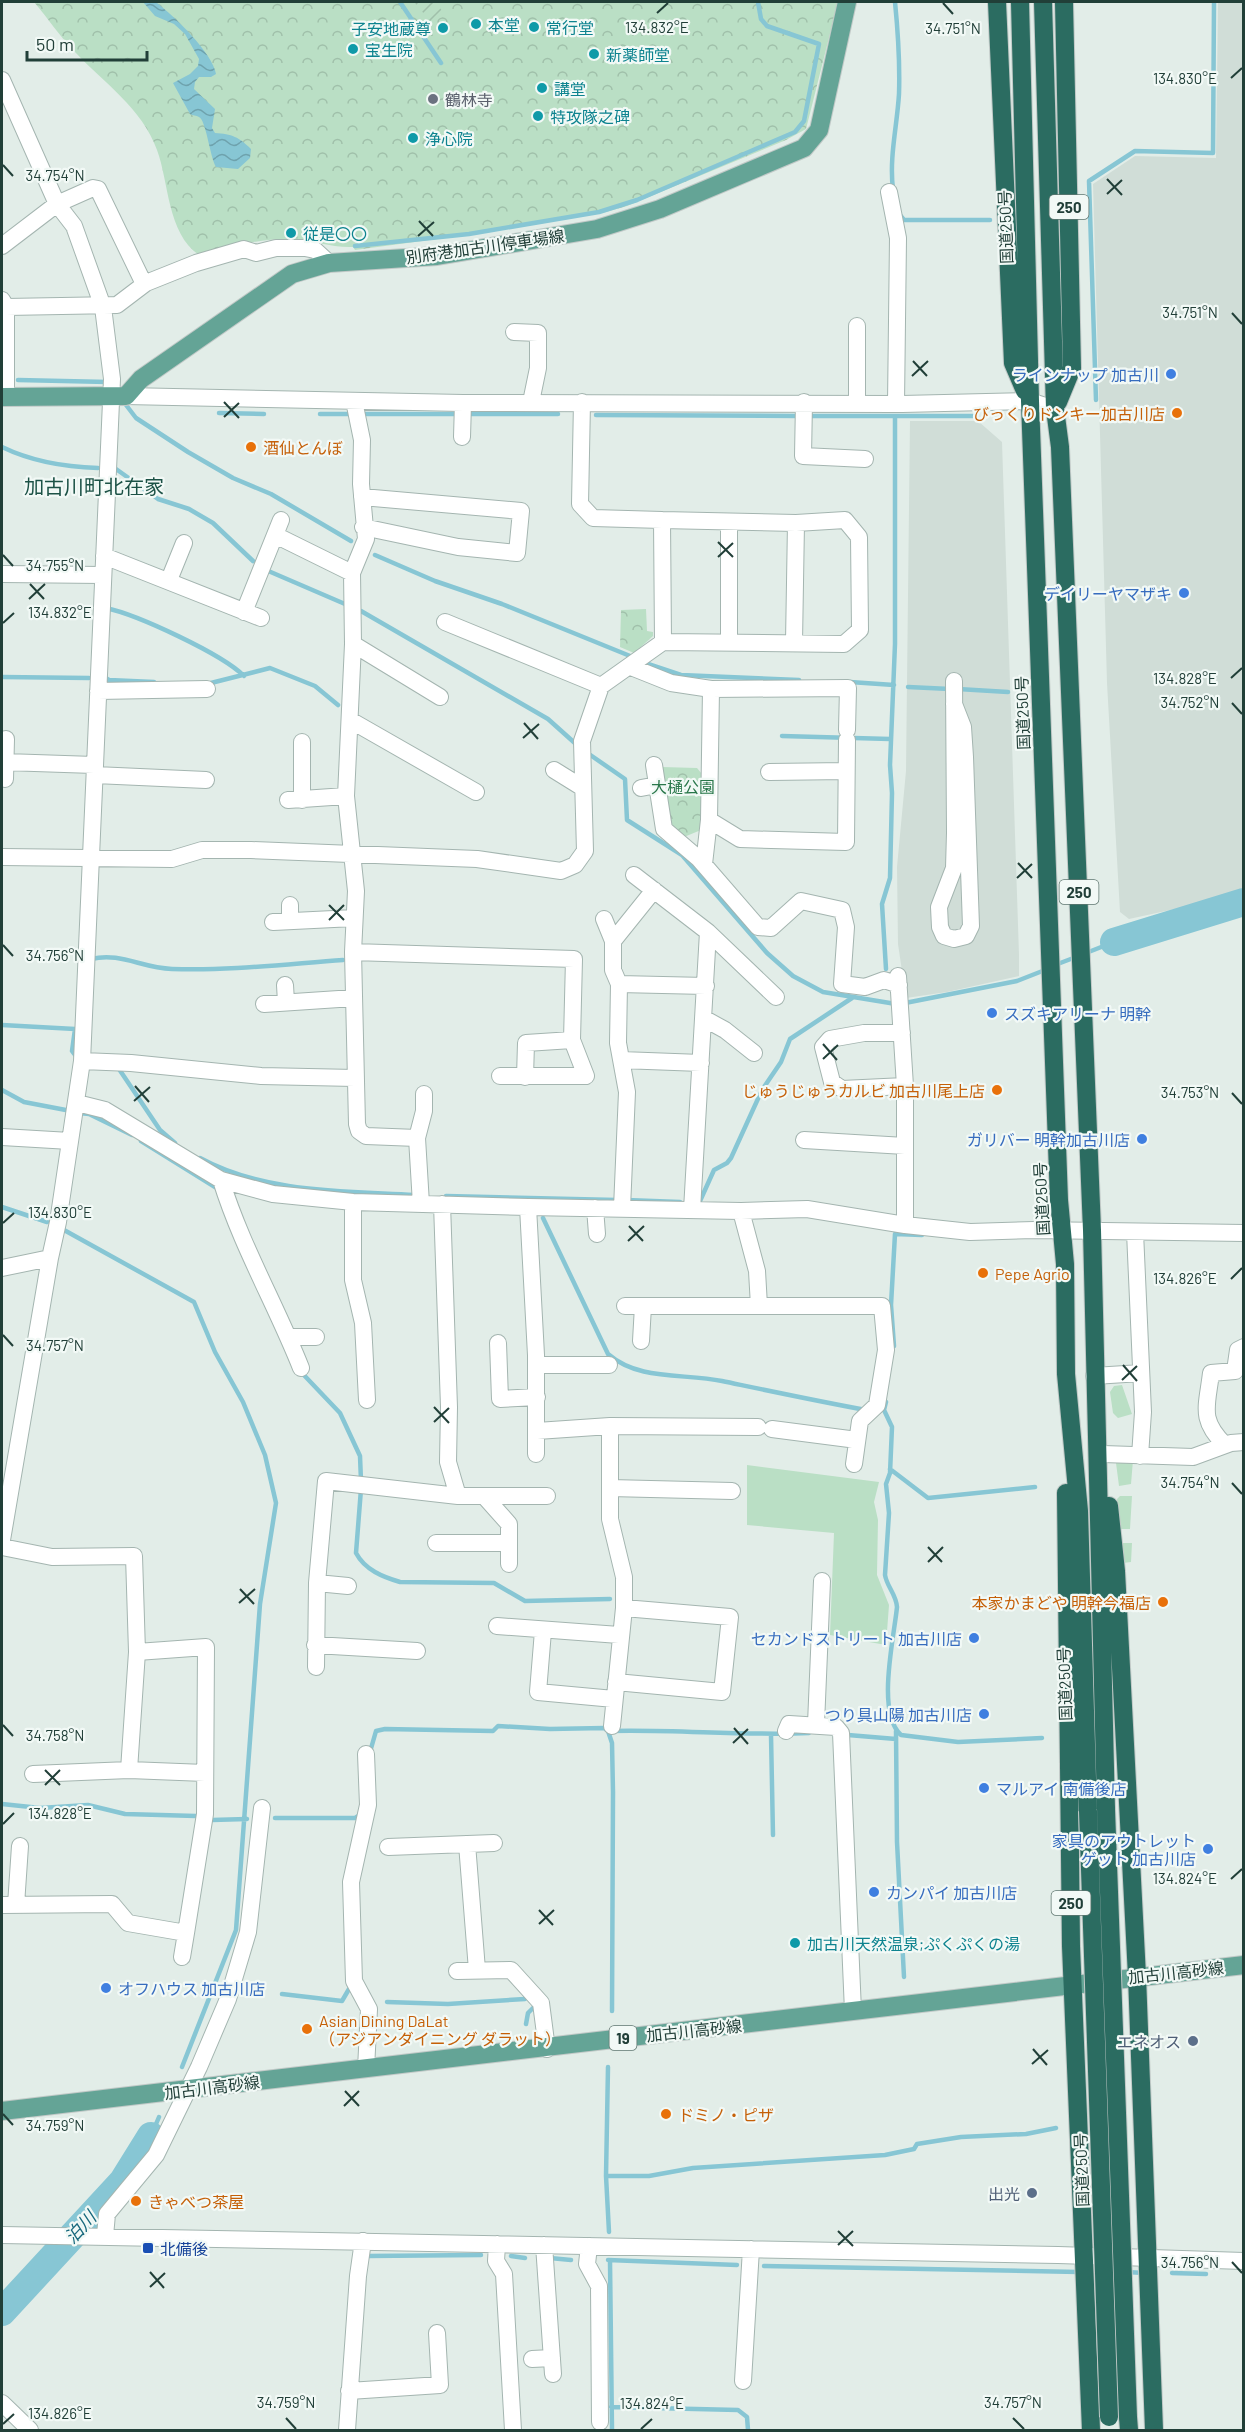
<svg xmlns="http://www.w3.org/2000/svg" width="1245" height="2432" viewBox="0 0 1245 2432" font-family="Barlow,'Noto Sans JP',sans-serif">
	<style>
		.built { fill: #d0ddd7 }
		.grass { fill: #badfc5 }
		.park { fill: url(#park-crowns) }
		.garden { fill: url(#garden-furrows) }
		.water { fill: url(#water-waves) }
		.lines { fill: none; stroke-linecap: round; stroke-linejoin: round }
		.stream { stroke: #87c6d4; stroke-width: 4.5 }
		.river { stroke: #87c6d4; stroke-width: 28 }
		.minor-casing { stroke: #a4b5b0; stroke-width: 18 }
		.major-casing { stroke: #c1c9c7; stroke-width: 20 }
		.highway-casing { stroke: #c1c9c7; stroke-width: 20 }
		.minor { stroke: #fff; stroke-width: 16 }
		.major { stroke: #64a496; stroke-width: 18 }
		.highway { stroke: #2b6c61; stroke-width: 18 }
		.highway-bridge-casing { stroke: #c1c9c7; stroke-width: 20; stroke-linecap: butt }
		.highway-bridge { stroke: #2b6c61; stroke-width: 18 }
		.ticks { fill: none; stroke: #213f38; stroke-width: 2 }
		.culture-dot { fill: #0f9aa8; stroke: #f2f9f6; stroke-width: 2 }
		.worship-dot { fill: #6b7280; stroke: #f2f9f6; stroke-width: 2 }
		.shop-dot { fill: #3f7fe0; stroke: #f2f9f6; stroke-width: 2 }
		.food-dot { fill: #e8710a; stroke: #f2f9f6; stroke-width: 2 }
		.service-dot { fill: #5c6f8a; stroke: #f2f9f6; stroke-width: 2 }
		.transit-dot { fill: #1a4fb4; stroke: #f2f9f6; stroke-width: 2 }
		.labels { text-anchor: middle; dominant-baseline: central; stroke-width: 4.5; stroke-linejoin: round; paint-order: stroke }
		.shield { fill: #f2f9f6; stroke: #607771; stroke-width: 1.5 }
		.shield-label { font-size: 15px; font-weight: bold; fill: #213f38 }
		.culture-label { font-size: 16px; fill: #0d838f; stroke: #f2f9f6; text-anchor: start }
		.worship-label { font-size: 16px; fill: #5b616d; stroke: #f2f9f6; text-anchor: start }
		.street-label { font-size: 16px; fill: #213f38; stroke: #f2f9f6 }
		.shop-label { font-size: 16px; fill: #366cbe; stroke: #f2f9f6; text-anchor: end }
		.food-label { font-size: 16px; fill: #c56008; stroke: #f2f9f6; text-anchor: start }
		.park-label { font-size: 16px; fill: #29774a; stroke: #f2f9f6 }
		.service-label { font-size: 16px; fill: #4e5e75; stroke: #f2f9f6; text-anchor: end }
		.transit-label { font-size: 16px; fill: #164399; stroke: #f2f9f6; text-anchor: start }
		.water-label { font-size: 18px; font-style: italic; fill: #18697d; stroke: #f2f9f6 }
		.quarter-label { font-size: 20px; fill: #1c5246; stroke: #f2f9f6 }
		.ticks-label { font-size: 15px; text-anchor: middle; fill: #213f38; stroke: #f2f9f6; stroke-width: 4.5; stroke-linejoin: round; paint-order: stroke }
	</style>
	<defs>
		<pattern id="park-crowns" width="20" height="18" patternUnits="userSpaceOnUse" patternTransform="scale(1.5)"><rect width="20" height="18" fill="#badfc5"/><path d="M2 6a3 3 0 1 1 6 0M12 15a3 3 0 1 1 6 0" fill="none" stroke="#a0c0aa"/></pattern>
		<pattern id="garden-furrows" width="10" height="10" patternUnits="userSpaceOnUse" patternTransform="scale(1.5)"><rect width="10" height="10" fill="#badfc5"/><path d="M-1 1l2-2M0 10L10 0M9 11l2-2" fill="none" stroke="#a0c0aa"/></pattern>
		<pattern id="water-waves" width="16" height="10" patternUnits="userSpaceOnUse" patternTransform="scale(1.5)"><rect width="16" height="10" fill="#87c6d4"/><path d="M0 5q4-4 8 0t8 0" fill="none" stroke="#6ea2ad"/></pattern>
	</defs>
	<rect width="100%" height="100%" fill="#e2ede8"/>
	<path class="built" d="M1218 2H1244L1243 890 1198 904 1129 919 1120 912 1107 683 1093 184 1135 156 1216 158Z
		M910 421H978L1002 442 1019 955V976L947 992 906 998 898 944 897 867 906 771Z"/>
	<path class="grass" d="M1122 1385 1132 1414 1118 1418 1113 1413 1110 1392 1114 1386Z
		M1133 1460 1131 1484 1119 1486 1116 1463Z
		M747 1465 879 1482 874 1502 878 1520 877 1575 889 1605 886 1645 830 1635 834 1533 747 1525Z
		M1120 1496H1132L1130 1529H1121L1119 1526 1117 1499Z
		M1122 1543H1132L1131 1562 1123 1563 1120 1545Z"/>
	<path class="park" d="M34 2H838L806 129 786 140 627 206 606 212 467 235 355 250 353 247C332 248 313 240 292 239 261 238 228 247 199 255 167 233 169 182 157 150 142 108 104 83 75 52 60 37 48 18 34 2Z
		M646 609 647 631 653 632V636L634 653 620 647 621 610Z
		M662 767 697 768 702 774 701 830 684 837 671 827Z"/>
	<path class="garden" d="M414 2H435L444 13 442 17 431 22Z"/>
	<path class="water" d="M143 2C148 2 153 1 157 3 173 15 213 53 216 74L211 77H199L195 82 194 89 215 109 212 128 215 133C232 134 239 137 251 149L250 158 238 169 216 167C210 157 206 120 199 117 196 115 193 116 190 114L173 83 190 74 198 66 199 59 185 34 174 24 155 16Z"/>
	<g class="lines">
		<path class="stream" d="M400 2 441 63
			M893 190C889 157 897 127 899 94 900 63 898 32 895 2
			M900 215 904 220H990
			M355 246 469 234 599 212 637 200 795 132 804 121 819 44 767 26 761 19 758 2
			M18 380 108 382
			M1096 400 1089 181 1135 151 1213 153 1214 2
			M123 401 136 418 188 452 233 478 271 494 351 541
			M219 413 264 414
			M320 414H558
			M596 415 799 416
			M808 416H973
			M2 447C33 462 64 467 98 468
			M116 469 158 499 189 509 213 523 253 561
			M375 555 435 581 502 604 635 658
			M266 570 345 604
			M106 608C138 615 222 654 244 676
			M361 611 548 719 577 745
			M642 662 681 675 799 680
			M2 677 89 678
			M104 677 109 680 154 682
			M850 682 894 685
			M207 684 270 668 315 686 338 705
			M908 687 950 689
			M958 689 1008 692
			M782 736 890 739
			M586 752 625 779 627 820 682 855 767 953 793 976 823 992 896 1004
			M1086 953 1114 942
			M91 959C121 952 141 968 172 969 229 971 287 964 343 960
			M1055 965 1076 957
			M886 969 882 904 890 878 892 793 890 765 895 644V416
			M905 1003 1017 981 1045 970
			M2 1025 75 1029 72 1051 75 1055
			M119 1069 160 1130 175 1143
			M2 1090 24 1102 71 1111
			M79 1113 89 1114 132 1135
			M141 1141 215 1187
			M200 1158C264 1193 343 1191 414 1195
			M446 1196 617 1200
			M626 1200 680 1202
			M700 1201 714 1170 727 1163 731 1158 762 1090 781 1062 790 1039 852 998
			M2 1207 47 1222
			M543 1218 608 1354C639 1381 683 1373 722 1381 770 1391 817 1401 866 1410
			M64 1230 194 1302 215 1352 243 1402 265 1455 276 1503 260 1604 236 1930 182 2067
			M894 1346 891 1305 895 1234 922 1235
			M301 1372 340 1413 360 1456 361 1481
			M886 1402 884 1410 892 1427 890 1473 886 1484 889 1513 885 1575C887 1587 896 1594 897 1607 894 1638 876 1713 901 1735L958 1742 1042 1738
			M890 1469 928 1498 1035 1487
			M361 1489 356 1553C365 1570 383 1577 400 1582L494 1583 525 1601 610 1599
			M608 1731 612 1743 613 1792 612 2011
			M896 1731 897 1842 904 1977
			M771 1735 773 1835
			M848 1735 896 1739
			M370 1752 376 1731 385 1729 493 1731 498 1726 550 1729 604 1728 608 1731C675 1729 742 1736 809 1733
			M2 1804 40 1808 88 1805 125 1814 196 1816
			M275 1818H355L360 1815
			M212 1820 247 1819
			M282 1994 342 2001 349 1989
			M387 2002 448 2004 525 1999
			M526 2024 528 2013 535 2006
			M608 2067 606 2176 609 2232
			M151 2136 159 2117
			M606 2176H649L693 2168 885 2155 914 2149 917 2144 961 2137 1026 2134 1056 2128
			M367 2256 481 2255
			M511 2256 525 2258
			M550 2258 571 2260
			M608 2260 737 2265
			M610 2261 612 2430
			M764 2266 1079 2272
			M1126 2272 1145 2273
			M1172 2273 1206 2274
			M611 2407 738 2410 747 2417 748 2430"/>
		<path class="river" d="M1114 942 1244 902
			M2 2312 123 2181 151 2136"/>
		<defs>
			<path id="minor" d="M2 80 57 204 74 226 103 307 112 379 82 1061 58 1222 50 1258 2 1540
				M889 192 898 238 896 404
				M2 246 57 204 93 188 98 189 144 284
				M2 300 6 307V397
				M6 307 117 305 146 283 196 263 244 249 256 253 276 248H305L315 250 329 263
				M857 326V403
				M514 332 538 333V368L531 402
				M126 396 463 403 902 404 1030 401 1055 409
				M354 401 362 440 361 484 366 539 352 573 353 644 346 796 356 891 353 952 357 1124 359 1131 366 1136 417 1138 421 1204
				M804 402 803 456 865 459
				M462 437 463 403
				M362 497 521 511 517 553 458 547 363 527
				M662 520 796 523 845 520 859 537 860 630 844 644 663 642
				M729 523V642
				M275 535 352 573
				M104 556 261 618
				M2 574 103 575
				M169 580 184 543
				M244 612 281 520
				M445 622 601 686
				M794 642 796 523
				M353 644 440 697
				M631 667 671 683 711 689 848 688 847 730
				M954 681 955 833 954 868 939 907 940 927 944 936 954 939 966 936 971 926 965 757 963 727 954 704
				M711 689 709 820 740 839 846 842 847 740
				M98 691 207 689
				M350 720 476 792
				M5 762 94 765
				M654 765 664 829 699 859 758 927 771 928 801 901 842 910 846 927 842 984 865 987 884 980 899 985
				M554 770 583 788
				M769 772 846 771
				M95 775 206 780
				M5 779 6 739
				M641 788 657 785
				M288 800 346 796
				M302 800V742
				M2 857 172 859 202 850H251L477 859 561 871 575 865 585 851 582 741 601 686 663 642 662 520 593 518 580 504 582 402
				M704 864 709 820
				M634 875 708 932 776 997
				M604 919 613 941
				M290 921V905
				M273 922 354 918
				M353 952 574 959 572 1040 586 1076H500
				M898 976 905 1086V1225
				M619 984 706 986
				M285 985 286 1002
				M264 1004 354 998
				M705 1019 725 1030 754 1053
				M902 1033H864L830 1039 823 1047 832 1082 842 1089 905 1086
				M621 1060 701 1063
				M82 1061 131 1063 261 1076 355 1078
				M525 1077 526 1043 572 1040
				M77 1103 105 1110 221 1180 273 1194 353 1202 528 1207 741 1211 807 1209 905 1225 970 1232 1034 1230 1244 1233
				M2 1137 70 1141
				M417 1138 424 1111V1094
				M804 1140 905 1146
				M221 1180C241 1245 276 1305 301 1368
				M353 1202V1280L363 1323 367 1400
				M442 1204 449 1407 448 1462 458 1496
				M528 1207 536 1355V1454
				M595 1208 597 1234
				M622 1208 627 1092 618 1043 619 984 613 970V941L654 890
				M692 1210 708 932
				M741 1211 757 1271 759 1306
				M1135 1232 1143 1412 1140 1456
				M2 1268 50 1258
				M625 1306H882L886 1350 877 1405 860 1421 854 1464
				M289 1337H316
				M641 1341 643 1306
				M498 1343 500 1399 537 1397
				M536 1365H609
				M1094 1376 1141 1373
				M610 1426V1519L624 1577V1608L612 1726
				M772 1429 857 1440
				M537 1431 610 1426 758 1427
				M1225 1445C1199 1419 1207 1407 1211 1373L1235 1371 1238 1350 1244 1347
				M1103 1454 1193 1457 1231 1443 1244 1442
				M610 1488 732 1491
				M484 1496 509 1524V1564
				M436 1543H509
				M2 1547 52 1557 134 1556 137 1652 129 1770
				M317 1583 348 1586
				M497 1626 619 1635
				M543 1631 538 1692 614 1699
				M315 1645 417 1651
				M316 1667 317 1583 326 1481 458 1496H547
				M616 1682 722 1692 730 1617 624 1608
				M816 1724 822 1581
				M786 1731 789 1724 836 1727 841 1733 853 2011
				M33 1774 129 1770 205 1773
				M467 1844 477 1970
				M388 1847 494 1843
				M2 1905 112 1904 128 1923 186 1933 205 1814 206 1647 137 1652
				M16 1905 20 1846
				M182 1957 186 1933
				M457 1971 511 1970 541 2003 547 2049
				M366 2069 369 2009 354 1981 351 1882 368 1805 366 1754
				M2 2235 1058 2255 1244 2261
				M105 2236 107 2214 156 2155 199 2067 228 1999 248 1932 262 1808
				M497 2244 496 2261 504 2274 513 2430
				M544 2245 553 2374
				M589 2246 587 2264 599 2286 600 2422
				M532 2359 552 2358
				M743 2381 751 2249
				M349 2391 440 2385 437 2333
				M2 2403 30 2430
				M347 2430 358 2276 363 2241"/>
			<path id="major" d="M2 397 126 396 141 379 292 274 329 263 437 256 597 229 660 209 804 148 819 130 847 2
				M2 2111 1244 1965"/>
			<path id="highway" d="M997 2 1013 363 1025 391
				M1020 2 1030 401 1059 1200 1065 1264 1066 1374 1079 1511 1088 1811
				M1043 2 1055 409 1060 447 1092 1230 1106 1809
				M1058 402 1072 368 1064 2
				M1066 1493 1071 1946 1091 2430
				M1109 1506 1116 1571 1137 1976 1154 2430
				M1128 2417 1129 2430"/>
		</defs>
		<use href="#minor" class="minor-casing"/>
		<use href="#major" class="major-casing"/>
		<use href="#highway" class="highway-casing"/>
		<use href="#minor" class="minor"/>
		<use href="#major" class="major"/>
		<use href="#highway" class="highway"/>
		<defs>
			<path id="highway-bridge" d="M1106 1809 1128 2417
				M1088 1811 1109 2417"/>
		</defs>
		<use href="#highway-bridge" class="highway-bridge-casing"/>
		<use href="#highway-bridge" class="highway-bridge"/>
	</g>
	<path class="ticks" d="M943 3 953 14M657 13 668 3M1231 78 1242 68M3 165 13 176M1107 179 1122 195M1107 194 1122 180M419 221 433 236M418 236 434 222M1232 313 1242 324M913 361 927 376M912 376 928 361M224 402 239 418M224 417 239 403M718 542 733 557M3 555 13 566M718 557 733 543M30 584 44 599M29 599 45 584M3 623 14 613M1231 678 1242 668M1232 703 1242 714M524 723 538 739M523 738 539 724M1018 863 1032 878M1017 878 1032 864M329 905 344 920M329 920 344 905M3 945 13 956M823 1044 837 1060M823 1059 838 1045M135 1086 149 1102M1232 1093 1242 1104M134 1101 150 1087M3 1223 14 1213M629 1226 643 1241M628 1241 644 1226M1231 1279 1242 1268M3 1335 13 1346M1123 1365 1137 1381M1122 1380 1137 1366M434 1407 449 1423M434 1422 449 1408M1232 1483 1242 1494M928 1547 942 1562M928 1562 943 1547M240 1589 254 1604M239 1603 255 1589M3 1725 13 1736M734 1728 748 1744M733 1743 748 1729M45 1770 60 1785M45 1785 60 1770M3 1824 14 1813M1231 1879 1242 1869M539 1910 553 1925M539 1924 554 1910M1033 2049 1047 2065M1032 2064 1048 2050M345 2091 359 2106M344 2106 359 2091M3 2114 13 2125M838 2231 853 2246M838 2245 853 2231M1232 2262 1242 2273M150 2272 164 2288M150 2287 165 2273M286 2418 296 2429M1013 2418 1024 2429M3 2424 14 2414M641 2429 652 2419"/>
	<g class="culture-dot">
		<circle cx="476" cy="24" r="6"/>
		<circle cx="534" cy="27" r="6"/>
		<circle cx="443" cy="28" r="6"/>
		<circle cx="353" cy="49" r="6"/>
		<circle cx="594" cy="54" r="6"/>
		<circle cx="542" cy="88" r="6"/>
		<circle cx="538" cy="116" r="6"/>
		<circle cx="413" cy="138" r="6"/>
		<circle cx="291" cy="233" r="6"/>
		<circle cx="795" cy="1943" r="6"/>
	</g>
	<circle class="worship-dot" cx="433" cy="99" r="6"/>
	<g class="shop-dot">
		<circle cx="1171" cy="374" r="6"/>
		<circle cx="1184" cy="593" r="6"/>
		<circle cx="992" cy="1013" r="6"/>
		<circle cx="1142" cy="1139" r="6"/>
		<circle cx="974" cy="1638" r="6"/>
		<circle cx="984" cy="1714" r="6"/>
		<circle cx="984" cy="1788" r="6"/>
		<circle cx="1208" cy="1849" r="6"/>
		<circle cx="874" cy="1892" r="6"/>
		<circle cx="106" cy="1988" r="6"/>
	</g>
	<g class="food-dot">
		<circle cx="1177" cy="413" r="6"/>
		<circle cx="251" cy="447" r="6"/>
		<circle cx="997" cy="1090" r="6"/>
		<circle cx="983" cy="1273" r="6"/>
		<circle cx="1163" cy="1602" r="6"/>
		<circle cx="307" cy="2029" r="6"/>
		<circle cx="666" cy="2114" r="6"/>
		<circle cx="136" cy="2201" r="6"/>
	</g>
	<g class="service-dot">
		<circle cx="1193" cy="2041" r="6"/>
		<circle cx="1032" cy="2193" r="6"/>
	</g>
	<rect class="transit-dot" x="142" y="2242" width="12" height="12" rx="3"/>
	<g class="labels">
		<g class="shield">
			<rect x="1049.5" y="195" width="39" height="24" rx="4.5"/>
			<rect x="1059.5" y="880" width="39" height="24" rx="4.5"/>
			<rect x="1051.5" y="1891" width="39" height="24" rx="4.5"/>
			<rect x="609.5" y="2026" width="27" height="24" rx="4.5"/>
		</g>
		<g class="shield-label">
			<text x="1069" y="207">250</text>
			<text x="1079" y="892">250</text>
			<text x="1071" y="1903">250</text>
			<text x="623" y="2038">19</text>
		</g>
		<g class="culture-label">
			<text x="488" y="24">本堂</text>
			<text x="546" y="27">常行堂</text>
			<text x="431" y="28" text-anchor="end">子安地蔵尊</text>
			<text x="365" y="49">宝生院</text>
			<text x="606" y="54">新薬師堂</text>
			<text x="554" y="88">講堂</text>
			<text x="550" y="116">特攻隊之碑</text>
			<text x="425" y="138">浄心院</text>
			<text x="303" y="233">従是〇〇</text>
			<text x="807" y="1943">加古川天然温泉;ぷくぷくの湯</text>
		</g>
		<g class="worship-label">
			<text x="445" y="99">鶴林寺</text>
		</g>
		<g class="street-label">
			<text transform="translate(1005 227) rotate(-92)">国道250号</text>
			<text transform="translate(485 246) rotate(-8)">別府港加古川停車場線</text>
			<text transform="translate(1022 713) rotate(-92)">国道250号</text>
			<text transform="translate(1041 1199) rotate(-93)">国道250号</text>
			<text transform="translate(1064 1684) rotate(-92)">国道250号</text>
			<text transform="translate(1176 1972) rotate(-6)">加古川高砂線</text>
			<text transform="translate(694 2030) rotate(-6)">加古川高砂線</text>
			<text transform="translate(212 2087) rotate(-7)">加古川高砂線</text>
			<text transform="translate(1081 2170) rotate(-92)">国道250号</text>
		</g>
		<g class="shop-label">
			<text x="1159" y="374">ラインナップ 加古川</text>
			<text x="1172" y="593">デイリーヤマザキ</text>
			<text x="1004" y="1013" text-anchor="start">スズキアリーナ 明幹</text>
			<text x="1130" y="1139">ガリバー 明幹加古川店</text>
			<text x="962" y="1638">セカンドストリート 加古川店</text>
			<text x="972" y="1714">つり具山陽 加古川店</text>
			<text x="996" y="1788" text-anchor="start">マルアイ 南備後店</text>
			<text x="1196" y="1840">家具のアウトレット<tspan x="1196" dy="18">ゲット 加古川店</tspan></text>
			<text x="886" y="1892" text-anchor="start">カンパイ 加古川店</text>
			<text x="118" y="1988" text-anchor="start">オフハウス 加古川店</text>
		</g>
		<g class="food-label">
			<text x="1165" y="413" text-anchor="end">びっくりドンキー加古川店</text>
			<text x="263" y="447">酒仙とんぼ</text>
			<text x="985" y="1090" text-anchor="end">じゅうじゅうカルビ 加古川尾上店</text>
			<text x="995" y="1273">Pepe Agrio</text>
			<text x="1151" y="1602" text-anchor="end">本家かまどや 明幹今福店</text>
			<text x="319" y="2020">Asian Dining DaLat<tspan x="319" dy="18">（アジアンダイニング ダラット）</tspan></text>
			<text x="678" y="2114">ドミノ・ピザ</text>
			<text x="148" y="2201">きゃべつ茶屋</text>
		</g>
		<g class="park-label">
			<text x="683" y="786">大樋公園</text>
		</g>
		<g class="service-label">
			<text x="1181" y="2041">エネオス</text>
			<text x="1020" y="2193">出光</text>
		</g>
		<g class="transit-label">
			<text x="160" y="2248">北備後</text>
		</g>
		<g class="water-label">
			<text transform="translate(80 2227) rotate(-47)">泊川</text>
		</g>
		<g class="quarter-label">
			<text x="94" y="486">加古川町北在家</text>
		</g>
	</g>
	<g class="ticks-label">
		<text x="657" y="33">134.832°E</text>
		<text x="953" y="34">34.751°N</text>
		<text x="1185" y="84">134.830°E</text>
		<text x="55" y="181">34.754°N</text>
		<text x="1190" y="318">34.751°N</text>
		<text x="55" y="571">34.755°N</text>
		<text x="60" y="618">134.832°E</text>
		<text x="1185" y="684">134.828°E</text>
		<text x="1190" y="708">34.752°N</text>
		<text x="55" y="961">34.756°N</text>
		<text x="1190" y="1098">34.753°N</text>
		<text x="60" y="1218">134.830°E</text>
		<text x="1185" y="1284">134.826°E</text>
		<text x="55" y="1351">34.757°N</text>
		<text x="1190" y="1488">34.754°N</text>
		<text x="55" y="1741">34.758°N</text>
		<text x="60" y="1819">134.828°E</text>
		<text x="1185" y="1884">134.824°E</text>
		<text x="55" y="2131">34.759°N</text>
		<text x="1190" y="2268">34.756°N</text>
		<text x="286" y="2408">34.759°N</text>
		<text x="1013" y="2408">34.757°N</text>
		<text x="652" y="2409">134.824°E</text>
		<text x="60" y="2419">134.826°E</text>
	</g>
	<rect width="1245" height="2432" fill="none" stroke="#213f38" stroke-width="6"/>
	<path d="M27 51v9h120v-9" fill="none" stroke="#213f38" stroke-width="3"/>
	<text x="36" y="51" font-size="18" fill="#213f38" stroke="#f2f9f6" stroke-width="4.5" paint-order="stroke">50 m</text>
</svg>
